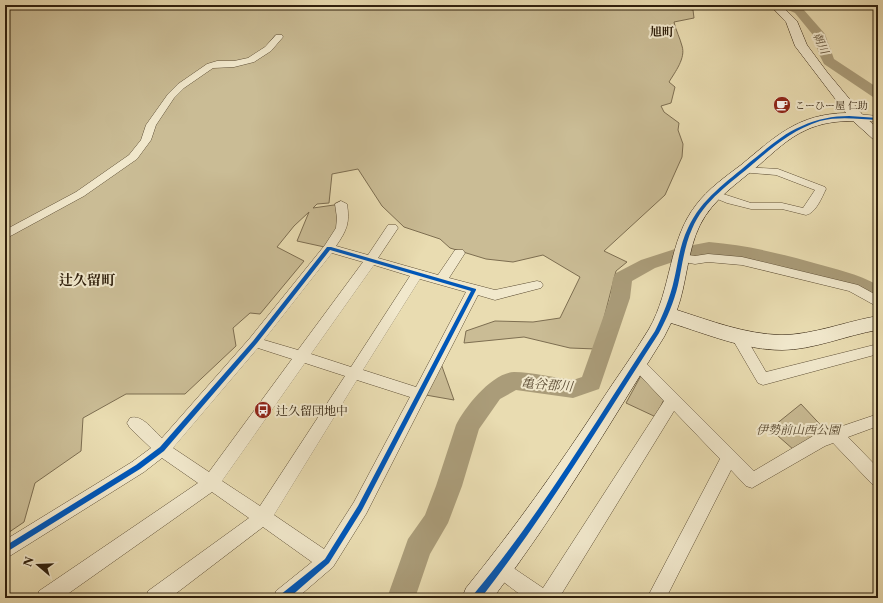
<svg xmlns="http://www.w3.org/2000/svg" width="883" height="603" viewBox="0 0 883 603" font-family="'Libre Caslon Text','Noto Serif JP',serif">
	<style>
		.green { fill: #cabc95; stroke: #7d6e51 }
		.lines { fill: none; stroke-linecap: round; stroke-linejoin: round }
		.river { fill: #aa9c79; fill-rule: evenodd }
		.street-casing { stroke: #5e4f36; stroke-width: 1 }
		.secondary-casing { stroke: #30200d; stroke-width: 1 }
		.street { fill: #f1e8cc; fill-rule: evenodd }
		.secondary { fill: #f1e8cc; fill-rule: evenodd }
		.cycleway-casing { stroke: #f1e8cc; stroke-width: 3 }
		.cycleway { fill: #0057b8; fill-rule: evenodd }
		.labels { text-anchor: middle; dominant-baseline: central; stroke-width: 4; stroke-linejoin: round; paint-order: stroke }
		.far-poi-label { font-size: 10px; fill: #30200d; stroke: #f1e8cc; text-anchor: start }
		.far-water-label { font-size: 11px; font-style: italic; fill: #5b4b33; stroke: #f1e8cc }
		.far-quarter-label { font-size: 12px; font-weight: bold; fill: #30200d; stroke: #f1e8cc }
		.poi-label { font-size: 12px; fill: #30200d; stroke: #f1e8cc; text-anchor: start }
		.park-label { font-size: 12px; font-style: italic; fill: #56472f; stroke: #f1e8cc }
		.water-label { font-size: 13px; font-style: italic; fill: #5b4b33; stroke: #f1e8cc }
		.quarter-label { font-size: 14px; font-weight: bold; fill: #30200d; stroke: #f1e8cc }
	</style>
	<rect width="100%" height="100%" fill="#e9dcb1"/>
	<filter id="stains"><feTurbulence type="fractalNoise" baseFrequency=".005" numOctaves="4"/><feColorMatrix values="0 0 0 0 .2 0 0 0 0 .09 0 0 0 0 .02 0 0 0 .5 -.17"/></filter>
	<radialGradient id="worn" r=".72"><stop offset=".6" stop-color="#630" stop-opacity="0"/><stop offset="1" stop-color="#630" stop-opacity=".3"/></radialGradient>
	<path class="green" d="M5 5H680L679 8 693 10 694 18 674 22C676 31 680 38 682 46 686 58 675 72 669 82L675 87 671 103 661 106 664 112 679 123 678 130 683 144 682 157 665 195 604 251 627 262 616 271 596 349 570 348 524 337 464 343 466 331 495 321 533 322 560 318 580 277 543 255 513 262 486 259 450 248 440 239 404 227 382 206 358 169 332 174 329 203 317 204 313 208 341 204 343 225 329 248 297 241 309 212 294 226 277 247 304 261 260 314 250 313 233 328 236 346 185 394H126L83 418 81 451 35 483 24 522 5 535Z
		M439 358 454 400 420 394Z
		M644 370 665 397 656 417 626 403Z
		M801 404 830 435 794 450 770 429Z"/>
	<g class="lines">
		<path class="river" d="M780 5H795L803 9 825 34 834 59 878 88V98L873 97 824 64 819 54 813 35 795 13 782 7Z
			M709 242C745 245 779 253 814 263 836 269 858 274 878 285V300L843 285 772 264 727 256 709 254 695 256 688 254 686 250 688 246Z
			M675 249 682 251 684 255 682 259 655 268 632 281 630 298 599 389 573 398 516 390 500 399 479 429 462 486 448 523 430 554 415 598H387L408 539 425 515 436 486 456 425C465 407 492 373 514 372 532 372 555 378 573 380L582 377 610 298 613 278 616 273 641 260Z"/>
		<defs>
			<path id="street" d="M276 35H282L283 37 271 51 254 62 234 67 213 68 184 88 174 98 156 125 151 140 137 159 84 196 5 239V230L76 192 129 155 141 140 146 125 168 94 178 84 207 64 217 61H234L248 58 265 47Z
				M857 114 878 116V122L854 119 852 117Z
				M743 167 778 169 825 187 826 189C822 197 816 213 806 215L782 209H751L727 203 710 196 709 194 710 192 714 191 751 203H782L803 208 815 190 776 175 739 172 738 170Z
				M341 201 347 204C350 223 347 230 336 246L368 255 388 225H396L398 228 378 258 438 275 455 250H463L465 253 449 278 495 290 537 281 541 282 543 285 541 288 495 300 478 295 366 514 333 567 297 598H274L276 591 312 562 263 527 170 598H146L148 591 249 518 212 492 62 598H37L39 591 198 483 162 458 144 472 5 559V540L132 462 151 448 130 428 127 423 130 418C142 414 153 430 162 438L250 338 325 245 336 228 337 218 335 204ZM332 253 363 262 298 350 264 340ZM374 265 410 276 351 367 311 354ZM420 279 466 292 416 387 363 370ZM258 348 292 359 209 472 173 448ZM305 363 345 376 260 506 222 481ZM357 380 410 397 354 502 324 549 274 515Z
				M682 254 695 256 708 254 742 257 858 285 878 296V307L849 291 742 265 708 262 695 264 678 261 676 258 678 255Z
				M737 330 742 331 766 372 878 344V354L763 385 758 383 730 335 732 331Z
				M637 358 642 359 754 471 813 436 878 414V426L848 437 878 468V486L872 484 833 443 825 446 752 488 746 486 731 470 666 598H647L720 459 674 411 559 598H525L494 575 491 569 494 563 500 560 506 563 543 588 664 401 632 367 630 363 632 359Z"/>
			<path id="secondary" d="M770 5H781L797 21 807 45 827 72 862 114 878 129V140L873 139 853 121C837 121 821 123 806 130 788 138 774 152 759 165 738 183 713 199 700 225 687 251 687 283 677 310 711 321 745 334 781 335 813 335 847 321 878 316V330C847 335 813 350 782 350 744 350 707 334 671 323L664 337C609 425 556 515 493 598H462L466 588C514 529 558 467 600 403 616 378 634 354 649 329 672 289 668 241 696 205 708 189 725 177 741 165 776 136 798 114 846 113L795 46 786 22Z"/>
		</defs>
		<use href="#street" class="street-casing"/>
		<use href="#secondary" class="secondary-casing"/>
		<use href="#street" class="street"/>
		<use href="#secondary" class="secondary"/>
		<defs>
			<path id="cycleway" d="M849 116 878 118V120C859 119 839 116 820 121 794 129 774 146 754 163 731 183 704 200 692 229 684 247 682 267 678 285 674 302 667 318 659 333 601 423 546 514 481 598H472L473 595C490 575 506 554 522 532 569 467 611 398 655 331 663 315 670 298 674 280 678 263 680 244 688 228 701 199 727 182 750 162 767 149 782 134 802 126 817 119 833 116 849 116Z
				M327 247H331L476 289V290L362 510 329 563 289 598H279L280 595 325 559 358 506 471 291 330 250 257 343 164 451 140 469 5 553V546L136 465 160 447 253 341Z"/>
		</defs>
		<use href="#cycleway" class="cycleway-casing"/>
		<use href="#cycleway" class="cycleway"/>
	</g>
	<defs>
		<symbol id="cafe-disc" viewBox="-11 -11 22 22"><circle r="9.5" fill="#8f2418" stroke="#f1e8cc"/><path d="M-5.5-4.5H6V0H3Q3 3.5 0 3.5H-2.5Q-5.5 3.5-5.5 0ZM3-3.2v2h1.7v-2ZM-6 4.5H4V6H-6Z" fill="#fff"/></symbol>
		<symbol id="bus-disc" viewBox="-11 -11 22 22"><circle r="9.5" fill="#8f2418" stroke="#f1e8cc"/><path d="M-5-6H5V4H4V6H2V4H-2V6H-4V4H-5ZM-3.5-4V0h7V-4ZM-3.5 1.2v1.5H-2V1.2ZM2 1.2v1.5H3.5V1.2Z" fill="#fff"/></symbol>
	</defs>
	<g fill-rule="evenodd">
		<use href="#cafe-disc" x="772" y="95" width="20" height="20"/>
		<use href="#bus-disc" x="253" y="400" width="20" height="20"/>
	</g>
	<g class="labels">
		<g class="far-poi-label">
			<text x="795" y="105">こーひー屋 仁助</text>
		</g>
		<g class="far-water-label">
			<text transform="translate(821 43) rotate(65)">朝川</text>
		</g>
		<g class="far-quarter-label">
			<text x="662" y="31">旭町</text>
		</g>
		<g class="poi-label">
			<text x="276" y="410">辻久留団地中</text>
		</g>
		<g class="park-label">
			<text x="798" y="429">伊勢前山西公園</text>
		</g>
		<g class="water-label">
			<text transform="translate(547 384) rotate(5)">亀谷郡川</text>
		</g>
		<g class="quarter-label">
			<text x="87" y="280">辻久留町</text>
		</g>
	</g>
	<rect width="883" height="603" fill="none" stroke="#e9dcb1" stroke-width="20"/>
	<rect x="6" y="6" width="871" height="591" fill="none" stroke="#30200d" stroke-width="2"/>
	<rect x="10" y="10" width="863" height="583" fill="none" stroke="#30200d"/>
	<g transform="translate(38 565) rotate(289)" stroke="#f1e8cc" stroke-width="3" paint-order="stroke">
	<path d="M0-3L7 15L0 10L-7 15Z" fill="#30200d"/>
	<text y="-6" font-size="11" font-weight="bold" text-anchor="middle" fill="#30200d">N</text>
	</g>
	<rect width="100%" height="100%" filter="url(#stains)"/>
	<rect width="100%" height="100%" fill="url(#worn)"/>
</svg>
